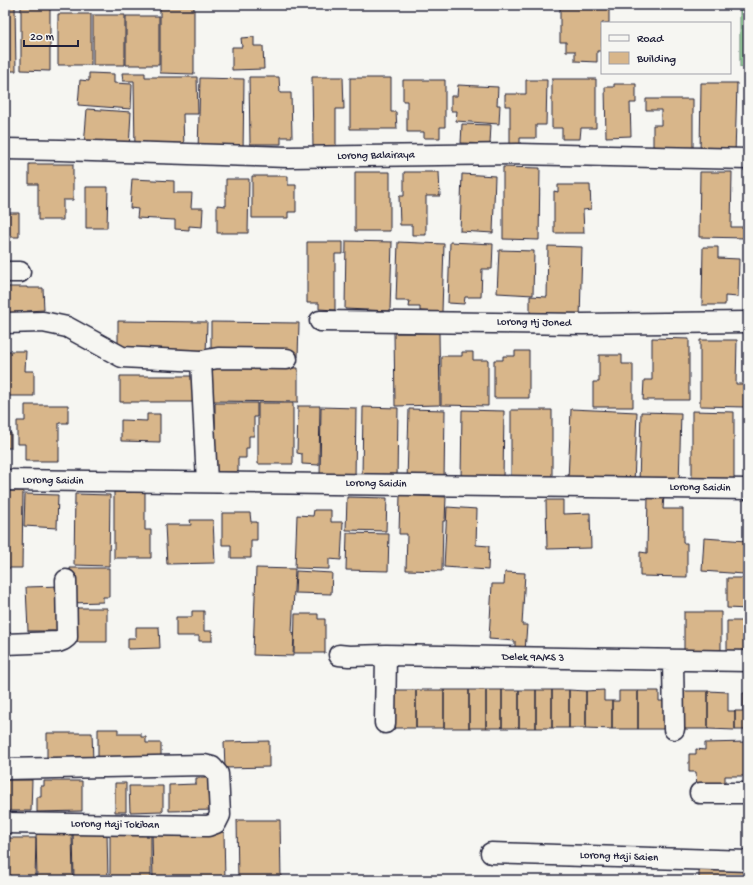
<svg xmlns="http://www.w3.org/2000/svg" width="753" height="885" viewBox="0 0 753 885" font-family="'Gochi Hand',sans-serif">
	<style>
		.pitch { fill: #9ddaa1; stroke: #607e6e }
		.building { fill: #d8b68a; stroke: #22223b }
		.lines { fill: none; stroke-linecap: round; stroke-linejoin: round }
		.minor-casing { stroke: #22223b; stroke-width: 23 }
		.minor { stroke: #f6f6f2; stroke-width: 20 }
		.labels { text-anchor: middle; dominant-baseline: central; stroke-width: 3; stroke-linejoin: round; paint-order: stroke }
		.street-label { font-size: 11px; fill: #22223b; stroke: #f6f6f2 }
	</style>
	<rect width="100%" height="100%" fill="#f6f6f2"/>
	<filter id="ink" filterUnits="userSpaceOnUse"><feTurbulence type="fractalNoise" baseFrequency=".025" numOctaves="2"/><feDisplacementMap in="SourceGraphic" scale="8" xChannelSelector="R" yChannelSelector="G"/><feConvolveMatrix kernelMatrix="1 2 1 2 8 2 1 2 1" color-interpolation-filters="sRGB"/></filter>
	<g filter="url(#ink)">
		<path class="pitch" d="M740 5H748V67H740Z"/>
		<path class="building" d="M5 5H15L16 71H5Z
			M21 5H50V71L21 70Z
			M160 5H194V74L160 73Z
			M560 5H609V23H602V51H597V62L575 61V51H566V42H560Z
			M58 14H91V65H58Z
			M93 15H125V65H93Z
			M126 16H159V65H126Z
			M254 37V46H263L264 69 232 70V47H242L241 38Z
			M89 73 114 74V83L132 84 131 109 78 105 80 80 89 81Z
			M122 73H145V77H197L198 114H183L184 150 135 151 134 81H123Z
			M249 77H279L280 93H291L292 137H281V144H250Z
			M312 77H343L344 109H336V150H313Z
			M200 78 244 79 243 153 198 151Z
			M350 78H391V112H396L397 129H350Z
			M552 79H596V128H581L580 139H562V128H552Z
			M403 80H445V127H440V138H424V132H407V101H403Z
			M526 80H547L546 125H536V138H520V150H510V106H505V94H526Z
			M701 83H737L735 155H700Z
			M614 84H636V103H630L631 136 606 137 605 87H614Z
			M458 85 498 87 497 105H500L499 124 456 121 457 111H451V96H457Z
			M646 99H693V153H653V125H661V110H646Z
			M87 109 131 112 129 149 84 146Z
			M462 124 491 125 490 144 461 143Z
			M5 164H8V213H19V237H5Z
			M29 164H73V200H63V220H38V184H29Z
			M503 167 540 168 539 240 503 239Z
			M355 172H390V231H355Z
			M404 172H439L440 196H426V235H412V225H400L399 196H404Z
			M700 172H732L731 227H746V238L699 237Z
			M462 174 495 176 493 233 460 231Z
			M252 176H288V185H296V212H288V218H252Z
			M132 179 174 181V193H192L191 208H203L202 227 189 226V230L175 229V220L137 218 138 209 130 208Z
			M226 179H249L248 233H217V205L226 206Z
			M558 185H590L591 209 583 210 584 233H554V191L558 192Z
			M86 187H108L107 228H86Z
			M346 241 392 242 390 311 345 309Z
			M307 242H343V254H335V310L319 309V303H307Z
			M398 242 444 244 442 312 420 311V307H409L410 301H396Z
			M450 242 493 244 492 269H482L481 297H465L464 304 448 303Z
			M548 246 582 247 580 318 530 316V296L547 297Z
			M703 247H718V258L739 259 738 297 725 296V305H702Z
			M499 250 534 251 533 295 497 293Z
			M5 287H27V288H43L44 310 27 311V317H5Z
			M118 321 207 322 206 355 118 354Z
			M211 322 299 323 298 357 211 356Z
			M394 333H439L440 405 395 406Z
			M652 338 689 339V400H643L644 380H652Z
			M700 340H737L736 384H745V407L700 406Z
			M5 351H26L25 371H34V396H5Z
			M515 351H529V398H494V360H503V356H515Z
			M462 352H473V360H488V406L441 405V356H462Z
			M599 355H622V364H633V407H593V382H599Z
			M210 367 298 368V402L210 401Z
			M120 376H195V402H120Z
			M215 403H257V417H254V436H249V448H246V458H238V472H210V427H215Z
			M258 403H293V464H258Z
			M25 405H68V423H59V461H25V444H17V421H25Z
			M298 406H320L319 465 302 464V454L297 453Z
			M321 407 356 408 355 479 320 478Z
			M363 407 398 408 397 480 362 478Z
			M409 409 445 410 444 482 407 481Z
			M571 409 637 412 634 483 568 481Z
			M462 410 504 411 503 479H461Z
			M511 410H552V479H511Z
			M692 411 734 412V483L692 482Z
			M641 412 681 413 679 484 639 483Z
			M147 414H160V442L121 441V420L147 421Z
			M5 422 6 433H11V448H5Z
			M5 491H23L22 568H5Z
			M114 492H145V530H151V558H114Z
			M25 494 58 495 57 528 24 526Z
			M75 494 110 495 109 566 74 565Z
			M648 494 664 495 663 509H683V543H687V577L640 576V552L647 553Z
			M400 495 446 497 445 521H443L442 571 406 570 407 534H399Z
			M347 497 387 498 386 531 346 530Z
			M546 500H563V514L590 513 591 548 547 549Z
			M447 507 477 509 476 545 489 546 488 570 444 567Z
			M314 510H331V522H343L341 560 329 559V569L295 568 297 515 313 516Z
			M222 513H250L251 522H257V540H251V558H231V545H222Z
			M190 520H213L215 563 167 564 165 525H191Z
			M347 533 389 534 388 571 346 570Z
			M704 538 746 541 744 574 702 571Z
			M70 568H109V597H103V602L71 603Z
			M256 568 295 569 292 633H294L293 656 253 655Z
			M296 571 332 573 331 594 295 593Z
			M505 572 525 573 522 625H527L525 651 515 650V641L489 639 492 584H504Z
			M727 578H748V609L727 608Z
			M62 586 63 631H28L26 587Z
			M71 608H107V642H71Z
			M192 611H204V631H212V641H199V636H176V617H192Z
			M684 612H721V651H684Z
			M295 614H318V619H325V653H294Z
			M727 621H748V657H727Z
			M136 627H159L160 648 128 649V638H136Z
			M389 690H416V728H390Z
			M416 690H444V728H416Z
			M444 690H469V728H444Z
			M469 690H486V728H469Z
			M486 690H502V728H486Z
			M502 690H519V728H502Z
			M519 690H536V728H519Z
			M536 690H552V728H536Z
			M552 690H569V728H552Z
			M569 690 586 691V728H569Z
			M604 690V701H612V729L586 728V691Z
			M619 691H638V729H612V701H619Z
			M638 691H659V701H665V729H638Z
			M680 691H708V729H680Z
			M708 691 728 692V711H735V730L708 729Z
			M743 693H748V730H735V711H743Z
			M98 729H118V734H141V737H146V743H161V770H98Z
			M47 733H92L93 761H47Z
			M269 741V767L225 768 224 742Z
			M747 742V776H725V789H697L696 772H689V754H696V749L705 750V743Z
			M196 778H208L215 810 169 811V785L196 784Z
			M5 780H32L31 811H5Z
			M44 781H82V811L37 812V797H41V786H44Z
			M115 783H126V812H115Z
			M129 786H163V811L130 812Z
			M237 820H280L281 880H238Z
			M73 832H107L108 880H74Z
			M152 832H224L225 880H153Z
			M36 833H72L73 880H37Z
			M110 833H151V880H110Z
			M5 838H36L35 880H5Z
			M699 865H744V880H699Z"/>
		<g class="lines">
			<defs>
				<path id="minor" d="M5 149 60 150 288 157 517 154 748 159
					M5 272H20
					M320 321 583 324 748 322
					M5 323 43 322 67 327 122 357 201 361 218 358 287 359
					M201 361 207 482
					M5 480 748 489
					M5 644 58 642 63 640 67 637 66 580
					M339 655 349 656 386 655
					M673 660 674 729
					M385 723 386 655 748 661
					M5 769 204 765 212 767 218 774 220 815 216 823 208 826 5 823
					M700 793H748
					M491 853 748 861"/>
			</defs>
			<use href="#minor" class="minor-casing"/>
			<use href="#minor" class="minor"/>
		</g>
	</g>
	<g class="labels">
		<g class="street-label">
			<text transform="translate(376 156) rotate(-1)">Lorong Balairaya</text>
			<text transform="translate(534 323) rotate(1)">Lorong Hj Joned</text>
			<text transform="translate(53 481) rotate(1)">Lorong Saidin</text>
			<text transform="translate(376 484) rotate(1)">Lorong Saidin</text>
			<text transform="translate(700 488) rotate(1)">Lorong Saidin</text>
			<text transform="translate(533 658) rotate(1)">Delek 9A/KS 3</text>
			<text transform="translate(115 825) rotate(1)">Lorong Haji Tokiban</text>
			<text transform="translate(619 857) rotate(2)">Lorong Haji Saien</text>
		</g>
	</g>
	<rect width="753" height="885" fill="none" stroke="#f6f6f2" stroke-width="20"/>
	<rect x="10" y="10" width="733" height="865" fill="none" stroke="#22223b" stroke-width="1.5" filter="url(#ink)"/>
	<rect x="601" y="22" width="130" height="52" fill="#f6f6f2" stroke="#a1a1a9"/>
	<rect x="609" y="35" width="20" height="6" fill="#f6f6f2" stroke="#a1a1a9"/>
	<text x="637" y="42" font-size="12" fill="#22223b">Road</text>
	<rect x="609" y="52" width="20" height="12" fill="#d8b68a" stroke="#a1a1a9"/>
	<text x="637" y="62" font-size="12" fill="#22223b">Building</text>
	<path d="M24 40v6h54v-6" fill="none" stroke="#22223b" stroke-width="2"/>
	<text x="30" y="40" font-size="12" fill="#22223b" stroke="#f6f6f2" stroke-width="3" paint-order="stroke">20 m</text>
</svg>
